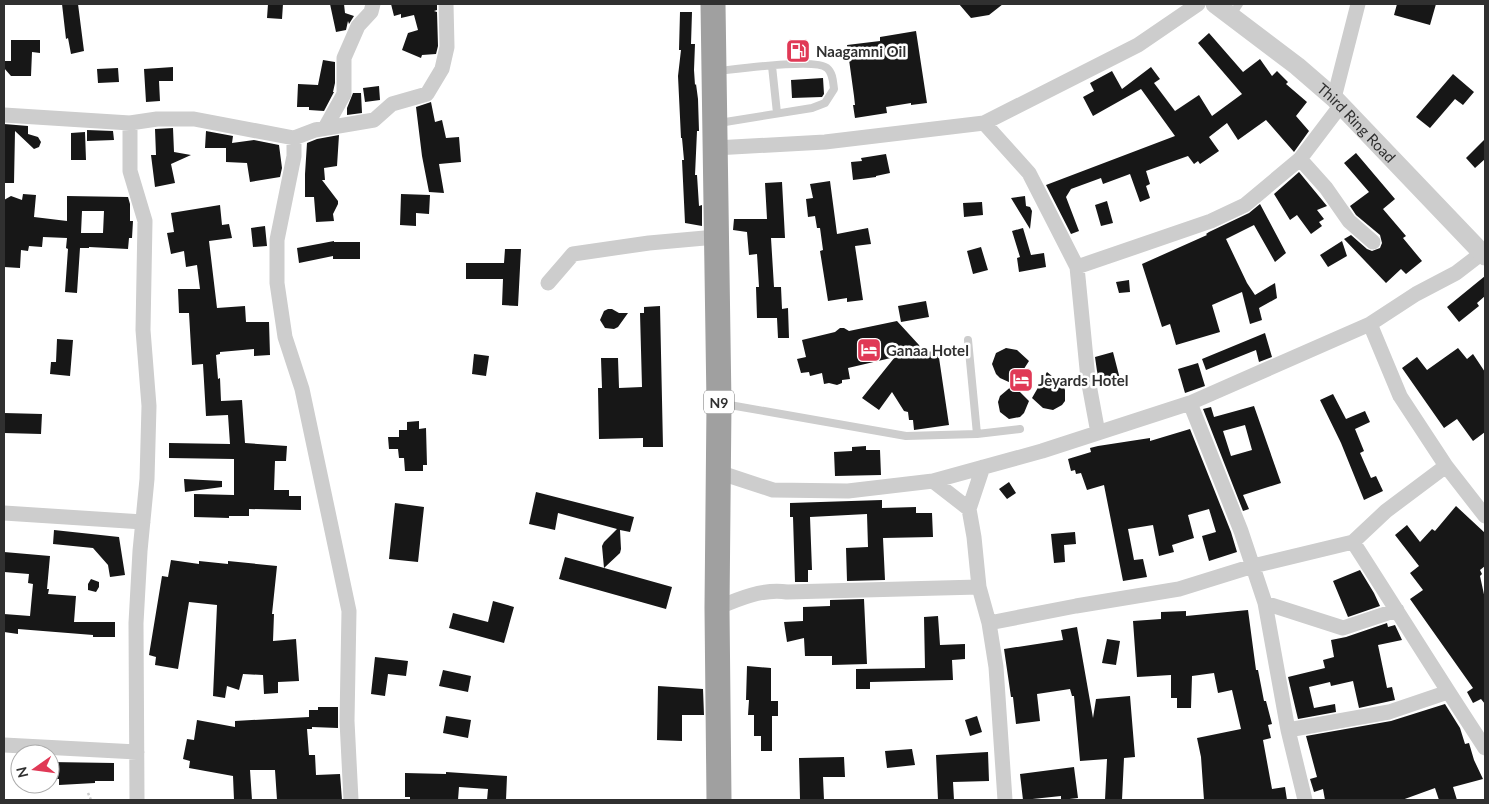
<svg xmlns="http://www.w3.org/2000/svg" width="1489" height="804" viewBox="0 0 1489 804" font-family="Lato,sans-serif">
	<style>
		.building { fill: #171717; fill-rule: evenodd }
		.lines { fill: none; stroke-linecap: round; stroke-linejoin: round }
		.path { stroke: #cdcdcd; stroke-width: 2.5; stroke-dasharray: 2.5 2.5; stroke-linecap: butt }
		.service { stroke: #cdcdcd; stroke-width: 8 }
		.minor { stroke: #cdcdcd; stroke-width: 15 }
		.tertiary { stroke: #cdcdcd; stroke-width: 19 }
		.trunk { stroke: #a0a0a0; stroke-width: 25 }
		.labels { text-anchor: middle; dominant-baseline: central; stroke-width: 5; stroke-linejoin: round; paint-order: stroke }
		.shield { fill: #fff; stroke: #6e6e6e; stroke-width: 1 }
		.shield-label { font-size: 14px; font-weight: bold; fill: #303030 }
		.poi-label { font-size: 15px; font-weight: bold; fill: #303030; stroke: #fff; text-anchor: start }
		.street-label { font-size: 15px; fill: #303030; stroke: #fff }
	</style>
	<rect width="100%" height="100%" fill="#fff"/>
	<path class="building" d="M62 4H78L84 51 71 54 68 38 66 39Z
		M268 4H283L282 19 267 18Z
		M330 4H344L345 13 354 16 349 24 348 21 346 30 336 32Z
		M391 4H437V10L434 11 437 12 438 46 436 54 422 55 421 58 402 50 408 33 418 30 414 15 401 18V14L394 16Z
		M959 4H1003L989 15 971 18Z
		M1397 4H1436L1430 25 1394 15Z
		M680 12H692L691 44H695L694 70 695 85 696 84 698 99 699 131H697L695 175H697L699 206 702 205V226L685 223 682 160H684L682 138H681L678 76 681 50H679Z
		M916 31 927 103 911 105V103L886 107 887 113 855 118 853 105H855L854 96 847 45 880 41V37Z
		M1209 33 1243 72 1260 59 1272 76 1277 71 1288 82 1286 84 1307 102 1296 116 1309 131 1294 152 1266 120 1238 140 1227 123 1209 137 1219 151 1200 164 1198 161 1194 164 1188 156 1146 171 1150 184 1146 186 1150 198 1140 202 1130 174 1103 184 1101 178 1071 189 1066 197 1079 231 1071 234 1046 185 1175 136 1141 89 1093 116 1083 97 1094 91 1090 83 1112 71 1122 89 1151 67 1160 79 1154 83 1175 111 1199 95 1212 116 1242 94 1198 43Z
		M11 40H40V53L32 52 31 76H11L4 68V61H11Z
		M323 60 335 62V83L333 92H334L324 111 309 110V107H297L298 84 318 85Z
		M173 67V81H159L160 101 146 102 144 69Z
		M118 68 119 82 98 83 97 69Z
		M1453 74 1474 92 1463 105 1455 99 1430 128 1416 117Z
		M823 78 824 94 822 97 792 98 791 80Z
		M379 86 380 100 365 102 363 88Z
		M353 93H361L362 113 347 115V108Z
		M431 102 435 122 442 120 446 138 459 137 461 162 439 164 444 193 429 192 422 156 416 107Z
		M4 124 28 126V134L38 137 41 142 39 147 34 149 15 131 14 183H4Z
		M173 128 174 152 191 155 171 164 175 183 155 187 151 155H156L155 129Z
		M87 130 113 131 114 140 87 141Z
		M206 131 233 136 232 143 254 140 279 145 282 168 280 177 250 182 247 163 226 162V148H205Z
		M85 132 86 160H71V133Z
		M339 135 337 166 324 168 325 180H322L338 201V204L333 214 334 221 316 222 314 197H305V174L307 143 317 139Z
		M1485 139V159L1475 168 1466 158Z
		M1356 153 1395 199 1383 209 1406 236 1403 238 1422 261 1406 274 1401 269 1386 283 1344 239 1351 235 1367 249 1372 251 1380 248 1382 243 1380 235 1356 215 1350 206 1369 192 1344 163Z
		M886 154 890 173 876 176V177L853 180 851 162 862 161 861 158Z
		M1299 172 1327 206 1317 210 1324 219 1319 222 1322 226 1311 234 1297 215 1290 220 1274 194Z
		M830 181 837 234 868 228 871 244 855 246 863 300 847 302V298L828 301 820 251 823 250 820 228H817L815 216 808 217 806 199 813 198 810 184Z
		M782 182 785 238H771L774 287H781L782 309 788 308 789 338H778L777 318H757L756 287H759L757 254 749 255 747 232 733 230 734 219H767L765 183Z
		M23 194 36 195 34 217 67 221V196L128 197 130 204V221H133L132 238H129L128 249 89 247V248H80L77 293 65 292 68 249 66 248 67 238 43 237 42 247 29 246 28 251 21 250 20 268 4 267V200L11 196 22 200ZM82 211H104L103 233H81Z
		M401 194 430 195 429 214 416 213V226L400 225Z
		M1025 196 1026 206 1030 207 1032 211 1030 229 1011 198Z
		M1107 201 1113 223 1101 226 1095 205Z
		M982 202 983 215 964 217 963 203Z
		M1260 204 1286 253 1275 262 1254 225 1226 239 1247 283 1255 295 1275 283 1277 298 1259 308 1262 320 1250 324 1242 292 1212 305 1220 332 1176 345 1170 324 1162 327 1142 264 1207 235 1206 234 1209 232 1249 213Z
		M220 205 222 225 229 224 232 238 209 241 217 308 245 306 246 322H269L270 355 254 356V349L220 352V354L216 355 218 379 220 378 221 401 242 400 245 443 287 446 286 461H275L274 490H289V496H301V510L249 509V516H229V518L194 517V494L234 495V459L169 458V443L230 444 228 415 206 416 203 364 192 365 189 313H179L178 289H200L197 265 186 267 184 251 171 254 167 233 174 232 171 213Z
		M265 226 267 246 253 247 251 228Z
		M1023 228 1031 255 1044 253 1046 267 1019 272 1017 258 1020 257 1012 231Z
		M334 241V242H360V259H333V256L299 263 297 248Z
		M1342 241 1347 256 1328 267 1320 255Z
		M981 247 988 270 973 274 967 251Z
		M505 249H521L518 306 502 305 503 279H466V263H504Z
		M1485 276V296L1477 303 1479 306 1459 322 1447 307Z
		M1129 280 1130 292 1119 293 1116 282Z
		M926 301 929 317 901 322 898 306Z
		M660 306 663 447H643V438L599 439 598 388H602L601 358H618L619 388 642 387 640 313H644V307Z
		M608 309H612L619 313H628L618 327 614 329 605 328 600 320 604 311Z
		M897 321 919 345 922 352 938 351 949 425 914 430 913 420H909L908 412 904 411 892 392 879 410 862 398 895 357 848 368 850 379 842 380V383L837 385 829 383 824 384 822 373 810 376 809 372 801 373 797 359 806 357 802 340 835 332 840 328H844L849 331Z
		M1265 333 1272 357 1259 362 1256 350 1206 370 1202 359Z
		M57 339 73 340 70 376 50 374 51 362H56Z
		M1006 348 1017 350 1029 361 1020 375 1011 383 1000 378 996 374 992 364 996 353Z
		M1458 348 1467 359 1473 354 1485 372V432L1473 441 1457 419 1444 428 1402 368 1417 357 1427 370Z
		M1113 352 1121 383 1101 388 1097 371 1095 357Z
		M474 354 489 356 486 376 472 374Z
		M1198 363 1205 386 1185 393 1178 369Z
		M1047 372 1063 385 1065 390V401L1062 405 1053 410 1043 408 1032 398Z
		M1013 385 1029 401 1024 413 1020 417 1009 419 1000 412 998 402 1000 396Z
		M1333 394 1346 419 1365 411 1370 422 1355 429 1364 451 1360 453 1371 478 1376 476 1383 491 1364 500 1341 443 1320 400Z
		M1254 406 1281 483 1243 495 1249 509 1243 511 1203 409 1211 407 1214 417ZM1245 425 1252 450 1231 456 1223 431Z
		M4 413 42 414 41 434 4 433Z
		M419 421V429L426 428 427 465H423V471H405L404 458H399L398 449H389L388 437H399V430H407V422Z
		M1190 429 1231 532 1237 552 1209 561 1202 536 1216 532 1209 509 1188 515 1194 538 1172 545 1174 552 1159 556 1153 525 1128 529 1134 560 1143 559 1147 577 1123 581 1104 485 1087 490 1081 473 1076 474 1075 470 1071 471 1068 459 1091 452 1090 448 1098 446 1150 438V441Z
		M866 446V450H880L881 475 835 476 834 452 852 451V447Z
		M184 479 222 481V487L185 492Z
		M1009 482 1016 493 1007 499 999 489Z
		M536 492 634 517 630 532 620 530 621 549 620 553 604 568 602 546 604 542 617 529 558 513 555 530 529 524Z
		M882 500V508L916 507V513H932L933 537 883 538 885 580 847 581 846 548 868 547 867 514 810 517 812 570H808V582H795L793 517H790V503Z
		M395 503 424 507 418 562 389 559Z
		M1456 506 1485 533V566L1480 570 1482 574 1480 576 1485 599V704L1481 699 1473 703 1467 692 1473 688 1410 599 1423 590 1410 573 1419 566 1395 535 1407 525 1420 542 1432 529 1435 531Z
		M54 530 119 537 125 575 110 577 108 565 93 548 53 544Z
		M1075 532 1076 544 1064 545 1065 562 1054 563 1051 534Z
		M4 552 50 556 47 589H49L48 594 76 596 74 622H115V637H93V635L18 629V634L4 632V614L30 616 33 584 28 583 29 574 4 572Z
		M565 557 672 587 666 609 559 579Z
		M171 560 199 564V561L228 564V561L277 566 272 614H274L273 641 296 639 299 681 278 682V693L264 694 263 675 243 674 239 690 227 686 225 698 213 696 217 605 189 602 178 669 155 665 156 657 149 655 162 576 168 577Z
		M1360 570 1374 593 1380 606 1348 617 1333 581Z
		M91 579 99 582V587L96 592 88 590V584Z
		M864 599 867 664 832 665V656H805L804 638 787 642 784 622 803 621V607L830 606V600Z
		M493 601 514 607 504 643 449 628 453 613 488 622Z
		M1248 610 1256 670H1258L1264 701H1266L1272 724 1268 725 1271 738 1263 740 1272 789 1285 787 1287 800H1204L1201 757 1197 738 1241 729 1232 690 1218 693 1214 673 1192 676 1191 708H1177V698H1171V675L1137 677 1133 621 1161 619V612L1186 611V616Z
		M938 616 940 645 965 644V659L952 660 953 680 870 682V689H856V669L925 668 924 617Z
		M1387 623 1388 627 1395 625 1402 640 1378 645 1387 688 1392 687 1395 700 1359 708 1353 681 1331 686 1330 682 1309 687 1314 708 1335 704 1336 712 1298 719 1288 677 1325 668 1323 660 1334 657 1331 640 1346 637Z
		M1077 627 1093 718 1096 699 1130 696 1135 757 1124 758 1122 800H1105L1107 759 1080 761 1074 696H1072L1070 689 1037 694 1040 721 1016 724 1013 697H1011L1004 649 1063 640 1061 630Z
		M1107 639 1120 641 1116 665 1102 663Z
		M375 657 408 661 406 676 388 674 385 696 371 694Z
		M747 666 771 668V701H778V716H772V751H761V736H754V715H748L749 700H746Z
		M443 670 471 676 468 692 439 686Z
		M658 686 703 689 704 715H682V741L657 740Z
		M1445 704 1460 728 1465 744 1469 743 1474 760 1483 779 1453 787 1457 800H1439L1435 788 1402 800H1325L1323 789 1314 792 1310 779 1317 777 1306 736 1391 721Z
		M318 707H338V728L312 727V729H307L309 755H315L316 775 340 774 342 800H277L275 770H250L252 800H234L233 776 189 768 190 761 183 759 187 739 194 740 197 720 235 727V721L309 717V710H318Z
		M446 716 471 720 468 738 443 733Z
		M977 716 982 732 970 736 965 720Z
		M912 749 915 765 887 768 885 751Z
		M988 752 989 781 953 782 954 800H938L936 755Z
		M844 757 845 777H823L824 800H800L799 758Z
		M50 762 114 763V781H95V783L59 785V779H50Z
		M1074 767 1078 798 1061 800V796L1023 800 1020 774Z
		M446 772 507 776 506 800H487L488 789 459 787 458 800H410V797H405V773L446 774Z"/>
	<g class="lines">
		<path class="path" d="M88 793 91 800"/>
		<path class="service" d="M1231 16 1239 4
			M772 66 777 113
			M718 71C737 69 816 58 827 68 833 73 833 82 834 89L825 103 812 108 719 123
			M968 340 977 434
			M724 404 906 436 977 434 1020 429"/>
		<path class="minor" d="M1334 98 1358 4
			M4 115 130 123 157 119H194L294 138 315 130 374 120 392 104 427 94 442 69 447 47 446 4
			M130 123V171L145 221 143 330 149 406 147 479 140 551 136 623 137 800
			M984 123 1029 173 1077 267 1088 379 1098 433
			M325 128 344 94V58L358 26 371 12 373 4
			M294 138V156L277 240V283L285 337 302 389 349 611 347 721 351 800
			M715 148 825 142 984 123 1138 45 1198 4
			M1300 159 1341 105
			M1077 267 1211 221 1245 205 1300 159 1326 188 1349 221 1373 242
			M548 283 573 254 649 243 716 237
			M1370 324 1400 396 1446 466 1485 516
			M1190 403 1241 531 1265 603 1288 730 1305 800
			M718 472 773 490 848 491 933 481 1042 451 1190 403 1370 324 1416 294 1456 273 1482 253 1485 252
			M933 481 969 509 974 537 979 587
			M969 509 983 467
			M4 513 143 522
			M1353 542C1397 610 1440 680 1485 748
			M1265 603 1343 628 1397 610
			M717 608C738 599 764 588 787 592L979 587 989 623 1076 606 1179 589 1253 566 1353 542 1386 511 1446 466
			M989 623 996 667 1005 800
			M1288 730 1389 712 1448 692
			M4 745 137 752"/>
		<path class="tertiary" id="s1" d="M1215 4 1297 66 1334 98 1485 256"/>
		<path class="trunk" d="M713 4 719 404 717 608 719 800"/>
	</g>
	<defs>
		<symbol id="fuel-square" viewBox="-11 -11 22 22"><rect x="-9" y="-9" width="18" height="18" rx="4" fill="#e03956" stroke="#fff"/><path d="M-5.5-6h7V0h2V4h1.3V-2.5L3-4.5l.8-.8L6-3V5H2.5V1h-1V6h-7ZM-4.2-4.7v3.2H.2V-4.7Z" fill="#fff"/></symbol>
		<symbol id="hotel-square" viewBox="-11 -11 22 22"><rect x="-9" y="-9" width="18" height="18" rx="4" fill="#e03956" stroke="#fff"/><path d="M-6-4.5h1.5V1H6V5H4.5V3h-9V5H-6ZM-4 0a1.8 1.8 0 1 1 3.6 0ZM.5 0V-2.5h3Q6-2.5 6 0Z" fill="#fff"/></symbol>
	</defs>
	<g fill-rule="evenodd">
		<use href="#fuel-square" x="784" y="37" width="28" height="28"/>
		<use href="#hotel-square" x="855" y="336" width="28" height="28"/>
		<use href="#hotel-square" x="1007" y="366" width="28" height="28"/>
	</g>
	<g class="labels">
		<rect class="shield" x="704" y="390.5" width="30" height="23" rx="4"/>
		<g class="shield-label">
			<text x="719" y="402">N9</text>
		</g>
		<g class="poi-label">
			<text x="816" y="51">Naagamni Oil</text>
			<text x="886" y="350">Ganaa Hotel</text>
			<text x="1038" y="380">Jeyards Hotel</text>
		</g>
		<g class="street-label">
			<text stroke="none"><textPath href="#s1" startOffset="185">Third Ring Road</textPath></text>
		</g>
	</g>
	<rect width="1489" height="804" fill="none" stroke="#303030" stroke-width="10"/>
	<g transform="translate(35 769) rotate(256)"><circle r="24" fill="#ffffff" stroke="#acacac"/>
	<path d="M0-4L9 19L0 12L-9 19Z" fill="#e03956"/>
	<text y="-8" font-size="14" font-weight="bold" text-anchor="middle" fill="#303030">N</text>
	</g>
</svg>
